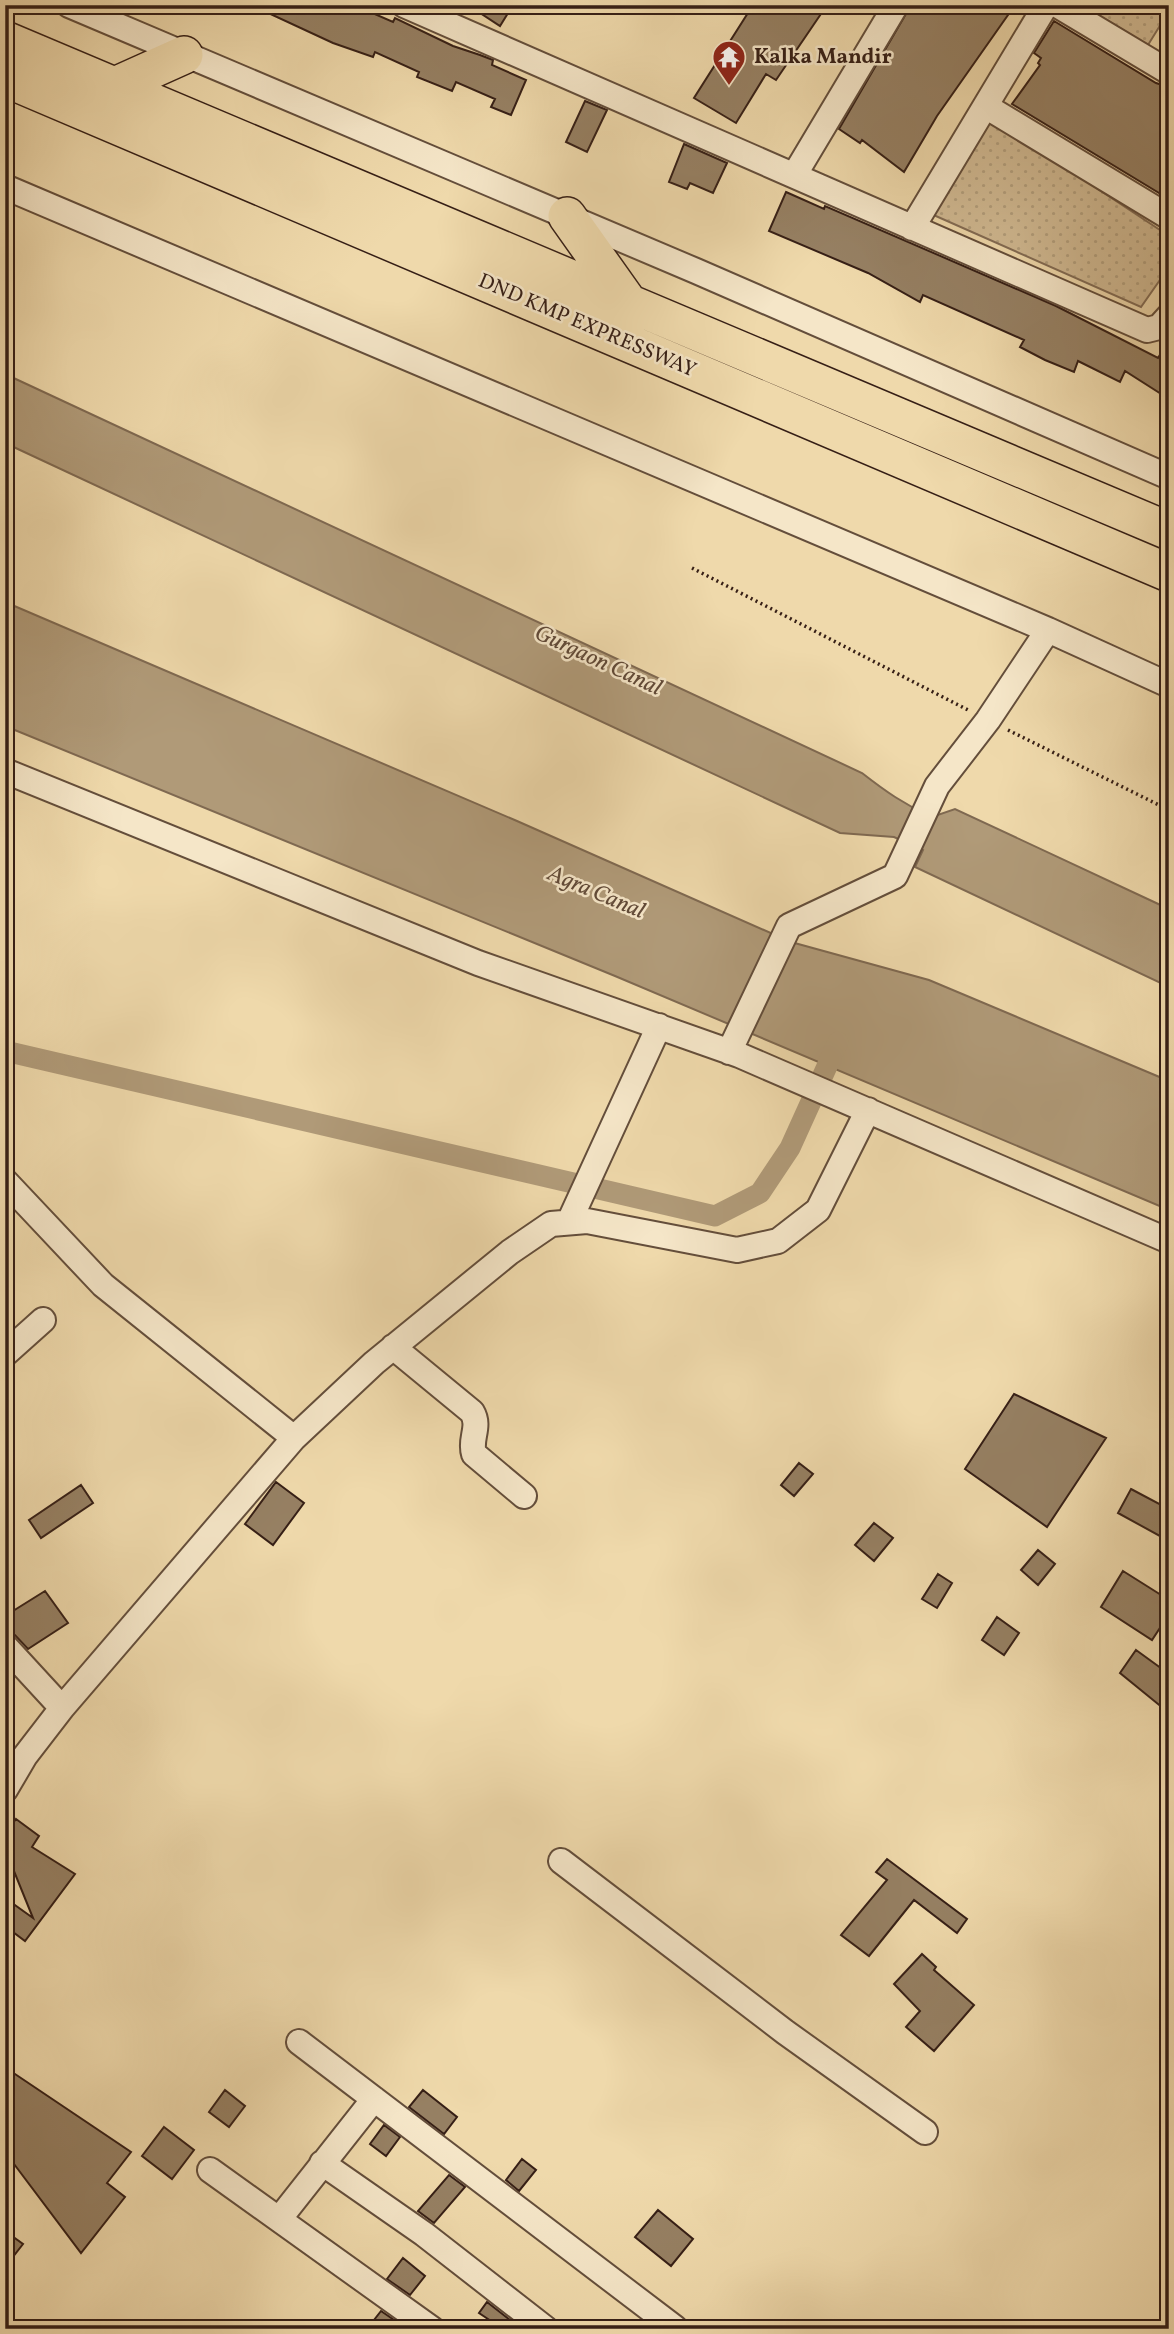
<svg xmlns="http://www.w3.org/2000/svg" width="1174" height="2334" viewBox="0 0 1174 2334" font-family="Vollkorn,serif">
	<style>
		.park { fill: url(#park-dots); stroke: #836c54; stroke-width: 2 }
		.water { fill: #b09a78; stroke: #7f6951; stroke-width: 2 }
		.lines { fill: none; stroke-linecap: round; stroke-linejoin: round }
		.canal { stroke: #b09a78; stroke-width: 21 }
		.building { fill: #968063; stroke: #361f16; stroke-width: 2 }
		.minor-casing { stroke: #644e3b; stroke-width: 28 }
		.highway-casing { stroke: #361f16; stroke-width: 40 }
		.path { stroke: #361f16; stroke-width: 3.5; stroke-dasharray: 2 3.5; stroke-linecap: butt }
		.minor { stroke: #f5e6c8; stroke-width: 24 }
		.highway { stroke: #efd9ab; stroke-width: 37 }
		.labels { text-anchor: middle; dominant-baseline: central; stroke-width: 5; stroke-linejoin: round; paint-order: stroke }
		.poi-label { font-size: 21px; font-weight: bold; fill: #361f16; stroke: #f5e6c8; text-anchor: start }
		.street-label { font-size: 21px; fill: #361f16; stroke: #f5e6c8 }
		.water-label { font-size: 23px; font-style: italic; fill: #614a38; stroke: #f5e6c8 }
	</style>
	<defs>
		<pattern id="park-dots" width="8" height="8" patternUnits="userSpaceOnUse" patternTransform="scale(1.75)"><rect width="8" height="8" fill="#d0b992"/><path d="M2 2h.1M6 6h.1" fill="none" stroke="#b39f7d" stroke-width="1.8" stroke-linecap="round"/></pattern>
	</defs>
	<rect width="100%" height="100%" fill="#efd9ab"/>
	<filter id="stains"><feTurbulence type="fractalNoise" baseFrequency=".00286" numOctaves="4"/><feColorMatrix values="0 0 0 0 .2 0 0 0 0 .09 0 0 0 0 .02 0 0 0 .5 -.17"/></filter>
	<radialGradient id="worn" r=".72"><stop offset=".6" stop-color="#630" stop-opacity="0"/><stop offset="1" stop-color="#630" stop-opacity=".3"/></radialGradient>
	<path class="park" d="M1082 5H1169V11L1148 45Z
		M989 117 1169 236V267L1141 307 929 213Z"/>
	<path class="water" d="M5 374 862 773C885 791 905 805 932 817L955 809 1169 909V987L915 867 923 850 894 837 840 833 5 443Z
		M5 602 517 821 791 942 929 980 1169 1081V1210L615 976 5 726Z"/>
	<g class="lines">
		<path class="canal" d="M5 1051 715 1216 760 1193 790 1148 838 1042"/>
	</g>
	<path class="building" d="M251 5H354L393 22 395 18 453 46 480 55 493 60 492 65 526 80 511 115 491 107 495 99 456 82 452 91 417 77 419 72 375 52 373 57 333 43Z
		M468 5H513L500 26Z
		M753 5H827L776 80 766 74 736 123 694 98Z
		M911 5H1015L937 116 904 172 862 140 860 143 839 129Z
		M1054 21 1156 83 1169 87V199L1012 104 1040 65 1038 63 1041 58 1034 53Z
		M585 101 607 110 587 152 566 142Z
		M684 144 727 163 713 193 690 183 687 189 669 182Z
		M786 192 824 209 825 206 1056 306 1158 358 1169 340V399L1125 371 1120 382 1078 361 1074 372 1045 360 1020 347 1024 340 923 295 920 302 868 273 769 231Z
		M1014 1394 1106 1438 1047 1527 965 1469Z
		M799 1463 813 1474 794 1496 781 1485Z
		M276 1482 304 1503 273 1545 245 1524Z
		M81 1485 93 1503 41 1538 29 1520Z
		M1131 1489 1169 1509V1541L1118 1513Z
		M874 1523 893 1538 874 1561 855 1545Z
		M1038 1550 1055 1564 1038 1585 1021 1570Z
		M1123 1571 1169 1600V1614L1152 1640 1101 1607Z
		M938 1574 952 1583 937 1608 922 1599Z
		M45 1591 68 1623 28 1649 15 1635 6 1632 5 1616Z
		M997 1617 1019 1633 1004 1655 982 1640Z
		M1136 1650 1169 1674V1713L1120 1673Z
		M16 1819 39 1836 32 1847 75 1874 25 1941 5 1926V1898L33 1918 5 1849V1834Z
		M887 1859 967 1919 957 1933 914 1900 869 1956 841 1935 887 1880 876 1872Z
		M922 1954 936 1967 934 1970 974 2005 934 2051 906 2027 920 2011 894 1984Z
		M12 2072 131 2152 107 2183 125 2197 81 2253 5 2152V2083Z
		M225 2090 245 2106 229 2127 209 2112Z
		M423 2090 457 2117 444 2134 409 2107Z
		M384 2125 400 2137 386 2156 370 2144Z
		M164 2127 194 2150 172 2179 142 2156Z
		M522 2159 536 2170 519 2191 506 2180Z
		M449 2175 465 2187 434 2223 418 2211Z
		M658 2210 693 2239 671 2266 635 2237Z
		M5 2231 23 2244 5 2267Z
		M403 2258 425 2276 410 2295 387 2279Z
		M487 2302 510 2320 503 2329 479 2313Z
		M381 2311 397 2322 392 2329H367Z"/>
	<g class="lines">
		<defs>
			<path id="minor" d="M69 5 696 271 1169 477
				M404 5 1147 330 1159 327 1169 316
				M1057 5 1169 72
				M987 107 1169 217
				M795 174 896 5
				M5 187 1048 630 1169 685
				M912 228 1046 5
				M5 771 478 963 739 1055 1169 1241
				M729 1052 789 926 895 876 937 786 988 720 1048 630
				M5 1181 103 1285 294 1438
				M569 1222 659 1026
				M393 1347 472 1412C481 1427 469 1439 474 1454L524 1496
				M5 1354 43 1320
				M5 1646 62 1708
				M5 1790 25 1756 62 1708 294 1438 374 1363 510 1252 551 1224 587 1221 737 1250 778 1241 818 1210 868 1110
				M561 1861 785 2032 925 2132
				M299 2042 675 2328
				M322 2163 424 2234 546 2329
				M210 2170 432 2329
				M280 2218 374 2099"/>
			<path id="highway" d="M5 40 1169 531
				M5 78 1169 573
				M115 86 184 55
				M567 216 628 302"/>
		</defs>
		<use href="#minor" class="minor-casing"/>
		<use href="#highway" class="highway-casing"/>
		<path class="path" d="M692 568 970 711
			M1008 730 1169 810"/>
		<use href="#minor" class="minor"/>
		<use href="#highway" class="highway"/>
	</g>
	<defs>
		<symbol id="temple-pin" viewBox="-11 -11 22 30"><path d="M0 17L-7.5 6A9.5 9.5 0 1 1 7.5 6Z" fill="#8f2418" stroke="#f5e6c8"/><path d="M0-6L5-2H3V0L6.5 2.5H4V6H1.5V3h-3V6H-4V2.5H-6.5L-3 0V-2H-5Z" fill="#fff"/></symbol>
	</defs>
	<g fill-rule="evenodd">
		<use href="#temple-pin" x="710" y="38" width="38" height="52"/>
	</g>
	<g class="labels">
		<g class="poi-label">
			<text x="754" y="57">Kalka Mandir</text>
		</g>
		<g class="street-label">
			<text transform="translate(587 326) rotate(23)">DND KMP EXPRESSWAY</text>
		</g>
		<g class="water-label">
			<text transform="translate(598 661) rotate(25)">Gurgaon Canal</text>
			<text transform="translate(596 893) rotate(23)">Agra Canal</text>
		</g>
	</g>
	<rect width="1174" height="2334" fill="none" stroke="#efd9ab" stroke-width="28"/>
	<rect x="7" y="7" width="1160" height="2320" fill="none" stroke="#361f16" stroke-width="3.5"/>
	<rect x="14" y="14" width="1146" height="2306" fill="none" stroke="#361f16" stroke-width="2"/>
	<rect width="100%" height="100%" filter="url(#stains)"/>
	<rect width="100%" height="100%" fill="url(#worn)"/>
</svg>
